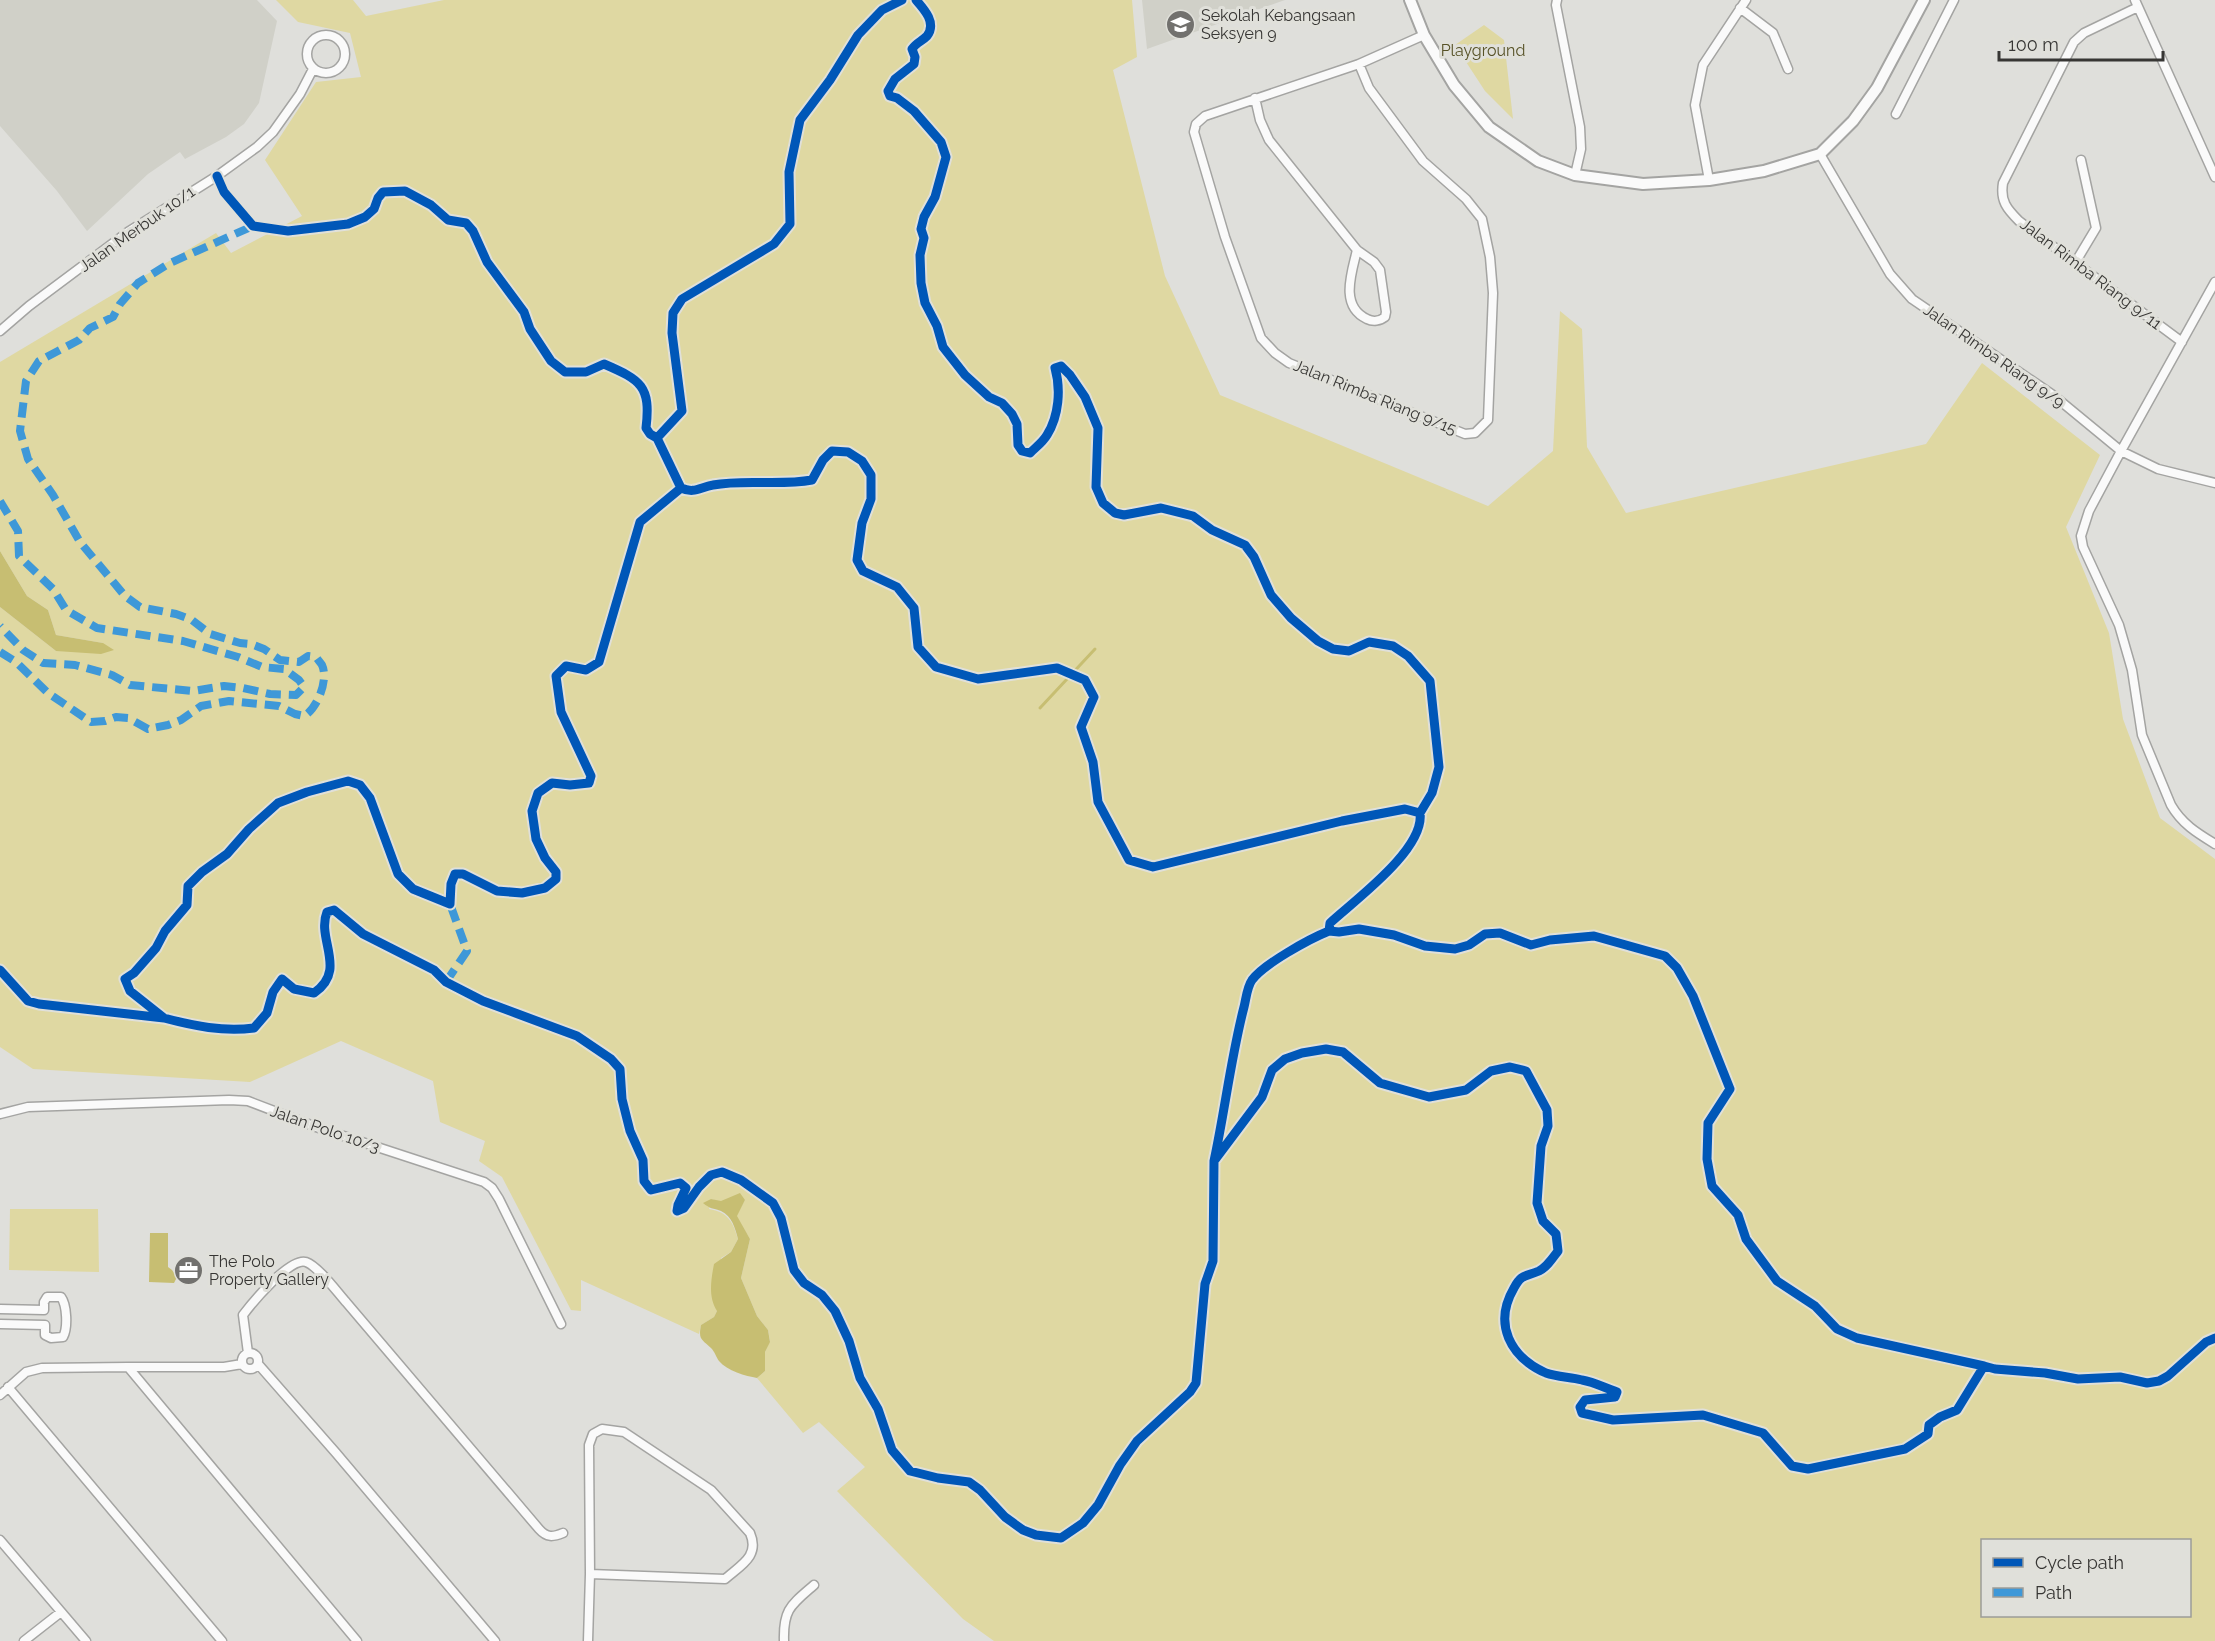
<svg xmlns="http://www.w3.org/2000/svg" width="2215" height="1641" viewBox="0 0 2215 1641" font-family="Raleway,sans-serif">
	<style>
		.built { fill: #d0d0c8 }
		.green { fill: #dfd8a2; fill-rule: evenodd }
		.water { fill: #c7be72 }
		.lines { fill: none; stroke-linecap: round; stroke-linejoin: round }
		.stream { stroke: #c7be72; stroke-width: 3 }
		.minor-casing { stroke: #a4a4a2; stroke-width: 11 }
		.tertiary-casing { stroke: #a4a4a2; stroke-width: 14 }
		.minor { stroke: #fafafa; stroke-width: 8 }
		.tertiary { stroke: #fafafa; stroke-width: 10 }
		.quiet { stroke: #3e98d8; stroke-width: 8; stroke-dasharray: 15 8; stroke-linecap: butt }
		.cycleway-casing { stroke: #e0e0da; stroke-width: 13 }
		.cycleway { stroke: #0057b8; stroke-width: 9 }
		.labels { text-anchor: middle; dominant-baseline: central; stroke-width: 6; stroke-linejoin: round; paint-order: stroke }
		.poi-label { font-size: 16px; fill: #373634; stroke: #e0e0da; text-anchor: start }
		.park-label { font-size: 16px; fill: #575227; stroke: #e0e0da }
		.street-label { font-size: 16px; fill: #373634; stroke: #e0e0da }
	</style>
	<rect width="100%" height="100%" fill="#dfdfdb"/>
	<path class="built" d="M0 0H257L277 21 259 103 244 124 226 137 185 159 180 152 148 174 87 231 57 191 0 126Z
		M1142 0H1285L1147 49Z"/>
	<path class="green" d="M276 0H353L366 16 444 0H1132L1137 57 1113 70 1165 276 1220 395 1488 506 1553 451 1560 311 1582 329 1587 447 1626 513 1926 444 1982 363 2100 455 2066 527 2109 633 2123 719 2160 818 2215 859V1641H994L963 1619 837 1491 865 1467 819 1422 803 1433 757 1378 765 1371V1352L770 1341 768 1330 757 1316 741 1278 750 1239 736 1216 745 1200 721 1202 711 1199 709 1209C728 1212 733 1222 738 1239L731 1252 721 1258 717 1311 714 1317 701 1325 699 1334 581 1280V1311L571 1310 502 1177 479 1161 485 1141 440 1122 433 1081 341 1041 250 1082 33 1069 0 1047V607L56 651 103 643 56 635 48 610 27 596 0 551V362L216 233 231 253 302 216 265 160 316 82 361 77 350 33 298 22ZM1982 1540H2190V1616H1982Z
		M1484 25 1504 40 1513 119 1485 91 1455 45Z
		M10 1209H98L99 1272 9 1270Z"/>
	<path class="water" d="M0 551 27 596 48 610 56 635 103 643 114 650 101 654 56 651 0 607Z
		M740 1193 745 1200 737 1216 750 1239 741 1278 757 1316 768 1330 770 1342 765 1352V1371L757 1378C746 1376 727 1371 719 1361 716 1357 715 1352 711 1348 702 1339 698 1340 701 1325L714 1317 717 1311C708 1297 711 1280 714 1264L731 1252 738 1239C735 1228 732 1216 721 1211 713 1208 710 1209 703 1203L711 1199 721 1201Z
		M150 1233H168V1267L172 1270 177 1277 174 1283 149 1282Z"/>
	<g class="lines">
		<path class="stream" d="M1040 708 1095 649"/>
		<defs>
			<path id="minor" d="M1557 0 1556 5 1580 127 1581 149 1575 175
				M2135 0 2215 177
				M2138 7 2084 33 2074 42 2003 183C2000 201 2007 209 2019 221L2182 342
				M1740 8 1773 33 1788 69
				M307 54a19 19 0 1 1 38 0a19 19 0 1 1-38 0Z
				M1359 64 1369 88 1423 161 1466 199 1482 219 1490 257 1493 293 1488 420 1475 433 1465 434 1289 363 1275 353 1261 338 1225 237 1194 132 1196 124 1205 116Z
				M1359 64 1424 35
				M1255 98 1260 120 1269 140 1357 250 1374 262 1380 270 1386 312 1385 317C1380 321 1373 322 1367 319 1339 306 1352 272 1357 250
				M1896 114 1954 0
				M1820 154 1890 274 1912 299 2053 395 2121 451 2158 469 2215 483
				M1709 180 1695 105 1703 65 1746 0
				M2075 263 2096 228 2081 160
				M2215 282 2121 451 2089 511 2081 536 2083 547 2119 625 2132 670 2142 735 2171 805C2182 824 2197 833 2215 844
				M0 331 29 306 128 232 217 176 257 147 273 132 300 94 313 69
				M0 1114 28 1107 229 1100 248 1101 316 1127 484 1182 492 1188 499 1199 561 1324
				M0 1309 44 1310V1302L47 1297H61C67 1305 68 1328 63 1337L51 1338 45 1335V1325L0 1324
				M242 1361a8 8 0 1 1 16 0a8 8 0 1 1-16 0Z
				M248 1353 243 1315C252 1303 290 1257 306 1262 318 1266 337 1292 346 1302L539 1529C547 1538 553 1537 563 1533
				M258 1364 336 1453 495 1641
				M128 1367H224L242 1364
				M8 1387 222 1641
				M0 1395 26 1372 42 1368 128 1367 357 1641
				M0 1540 86 1641
				M24 1641 61 1612
				M588 1641 590 1574 589 1445 593 1434 602 1429 624 1432 711 1490 750 1533C760 1556 741 1565 725 1579L590 1574
				M784 1641C783 1609 791 1605 814 1585"/>
			<path id="tertiary" d="M1410 0 1424 35 1454 85 1489 127 1538 161 1575 175 1643 184 1709 180 1764 171 1820 154 1853 121 1877 88 1924 0"/>
		</defs>
		<use href="#minor" class="minor-casing"/>
		<use href="#tertiary" class="tertiary-casing"/>
		<use href="#minor" class="minor"/>
		<use href="#tertiary" class="tertiary"/>
		<path class="quiet" d="M0 501 18 531 19 556 53 589 66 610 97 628 183 641 238 657 262 667 284 669 299 680 304 687 296 695 270 694 243 688 224 686 193 691 130 685 112 675 75 665 43 663 23 650 0 626
			M0 652 16 662 48 693 91 722 105 721 116 717 128 718 148 729 168 725 181 720 201 706 229 701 279 706 295 714 304 716C317 709 329 680 322 665 320 662 318 660 316 657L308 656 299 662 280 660 264 649 251 644 240 643 210 634 192 620 176 614 140 607 125 596 80 542 53 495 28 459 20 431 26 381 39 361 79 340 90 328 113 317 120 304 138 283 170 263 253 226
			M446 982 467 951 450 904"/>
		<defs>
			<path id="cycleway" d="M217 176 224 192 253 226 288 231 348 224 365 217 374 209 378 198 383 192 405 191 431 205 448 220 466 223 473 231 487 262 524 312 530 329 551 361 565 372H586L604 364C641 380 651 386 646 428L650 434 657 438 681 488
				M657 438 682 411 672 333 673 313 682 299 774 244 790 224 789 172 800 120 830 80 858 35 882 10 902 0
				M681 488C695 494 700 487 713 485 745 479 779 486 812 480L823 460 832 451 848 452 862 461 871 475V499L862 523 857 560 863 571 897 587 914 608 918 647 936 667 978 679 1057 668 1085 680 1094 697 1081 727 1093 762 1098 802 1129 860 1153 867 1342 821 1405 809 1420 813 1432 793 1439 767 1430 681 1408 656 1393 646 1369 642 1349 651 1333 649 1318 641 1291 618 1271 595 1254 557 1245 545 1212 530 1193 516 1161 508 1124 515 1115 513 1103 503 1096 487 1098 428 1085 397 1070 375 1061 366 1055 368C1061 389 1059 416 1047 435 1043 442 1036 447 1030 453L1022 451 1018 445 1017 424 1012 414 1002 403 989 397 965 375 943 347 937 326 925 303 921 283 920 255 924 238 921 229 924 217 935 197 946 157 941 142 914 111 897 98 890 96 888 91 895 79 914 64 915 57 912 49C916 43 922 41 927 36 937 23 924 9 916 0
				M1329 931 1339 932 1359 929 1394 935 1425 946 1455 949 1469 945 1485 934 1500 933 1531 945 1550 940 1594 936 1665 956 1677 968 1693 996 1730 1089 1708 1123 1707 1159 1712 1186 1738 1215 1746 1239 1777 1281 1815 1306 1837 1329 1857 1338 1984 1366 1957 1410 1940 1417 1929 1425 1928 1434 1905 1449 1808 1469 1792 1466 1763 1433 1703 1415 1613 1420 1582 1413 1580 1407 1585 1400 1615 1397 1617 1392C1605 1388 1594 1382 1582 1380 1570 1377 1557 1377 1546 1373 1510 1357 1493 1324 1514 1288 1522 1273 1526 1277 1539 1271 1547 1267 1552 1259 1558 1251L1556 1234 1543 1221 1537 1203 1541 1146 1548 1126 1547 1110 1526 1071 1510 1067 1491 1071 1466 1090 1429 1097 1380 1083 1343 1052 1326 1049 1302 1053 1285 1059 1272 1070 1262 1097 1214 1161C1225 1110 1231 1057 1244 1007 1246 999 1247 987 1252 980 1264 964 1309 939 1329 931L1330 923C1355 900 1425 849 1420 813
				M0 970 28 1001 39 1004 164 1018 130 991 125 979 134 973 156 948 165 931 187 905 188 886 202 872 227 854 249 829 278 803 307 792 348 781 360 785 370 798 398 874 413 889 450 904 451 884 455 874H463L497 891 522 893 545 888 556 879V872L545 858 536 839 532 811 538 793 552 783 570 785 589 783 591 776 561 712 556 676 566 666 586 670 599 662 640 522 681 488
				M164 1018C194 1026 223 1032 254 1028L267 1013 273 992 282 979 294 989 314 993C348 970 316 939 327 912L334 910 363 934 434 970 446 982 483 1001 577 1036 611 1059 620 1069 622 1099 630 1131 643 1160 644 1181 651 1190 680 1183 686 1188 678 1205 677 1211 684 1208 699 1187 711 1175 722 1172 741 1180 773 1203 781 1218 794 1270 804 1283 822 1295 835 1311 849 1341 860 1378 878 1409 892 1450 910 1471 938 1478 969 1482 980 1490 1005 1517 1023 1530 1036 1535 1061 1538 1083 1523 1098 1505 1120 1465 1137 1441 1190 1392 1196 1383 1205 1284 1213 1261 1214 1161
				M1984 1366 1995 1369 2045 1373 2078 1379 2120 1377 2147 1383 2159 1381 2168 1376 2206 1342 2215 1338"/>
		</defs>
		<use href="#cycleway" class="cycleway-casing"/>
		<use href="#cycleway" class="cycleway"/>
	</g>
	<defs>
		<symbol id="school-disc" viewBox="-11 -11 22 22"><circle r="9.5" fill="#72716e" stroke="#e0e0da"/><path d="M0-5L7-2L0 1L-7-2ZM-4 1L0 2.5L4 1V4Q0 6-4 4Z" fill="#fff"/></symbol>
		<symbol id="office-disc" viewBox="-11 -11 22 22"><circle r="9.5" fill="#72716e" stroke="#e0e0da"/><path d="M-6-3h4V-5.5h4V-3h4V5H-6ZM-1-4.5V-3h2v-1.5ZM-6 0V1H6V0Z" fill="#fff"/></symbol>
	</defs>
	<g fill-rule="evenodd">
		<use href="#school-disc" x="1164" y="8" width="33" height="33"/>
		<use href="#office-disc" x="172" y="1254" width="33" height="33"/>
	</g>
	<g class="labels">
		<g class="poi-label">
			<text x="1201" y="15">Sekolah Kebangsaan<tspan x="1201" dy="18">Seksyen 9</tspan></text>
			<text x="209" y="1261">The Polo<tspan x="209" dy="18">Property Gallery</tspan></text>
		</g>
		<g class="park-label">
			<text x="1483" y="50">Playground</text>
		</g>
		<g class="street-label">
			<text transform="translate(137 229) rotate(-35)">Jalan Merbuk 10/1</text>
			<text transform="translate(2091 274) rotate(37)">Jalan Rimba Riang 9/11</text>
			<text transform="translate(1994 356) rotate(35)">Jalan Rimba Riang 9/9</text>
			<text transform="translate(1375 397) rotate(22)">Jalan Rimba Riang 9/15</text>
			<text transform="translate(325 1129) rotate(19)">Jalan Polo 10/3</text>
		</g>
	</g>
	<rect x="1981" y="1539" width="210" height="78" fill="#e0e0da" stroke="#9c9c98" stroke-width="1.5"/>
	<rect x="1993" y="1558" width="30" height="9" fill="#0057b8" stroke="#9c9c98" stroke-width="1.5"/>
	<text x="2035" y="1569" font-size="18" fill="#373634">Cycle path</text>
	<rect x="1993" y="1588" width="30" height="9" fill="#3e98d8" stroke="#9c9c98" stroke-width="1.5"/>
	<text x="2035" y="1599" font-size="18" fill="#373634">Path</text>
	<path d="M1999 51v9h164v-9" fill="none" stroke="#373634" stroke-width="3"/>
	<text x="2008" y="51" font-size="18" fill="#373634" stroke="#e0e0da" stroke-width="4.5" paint-order="stroke">100 m</text>
</svg>
